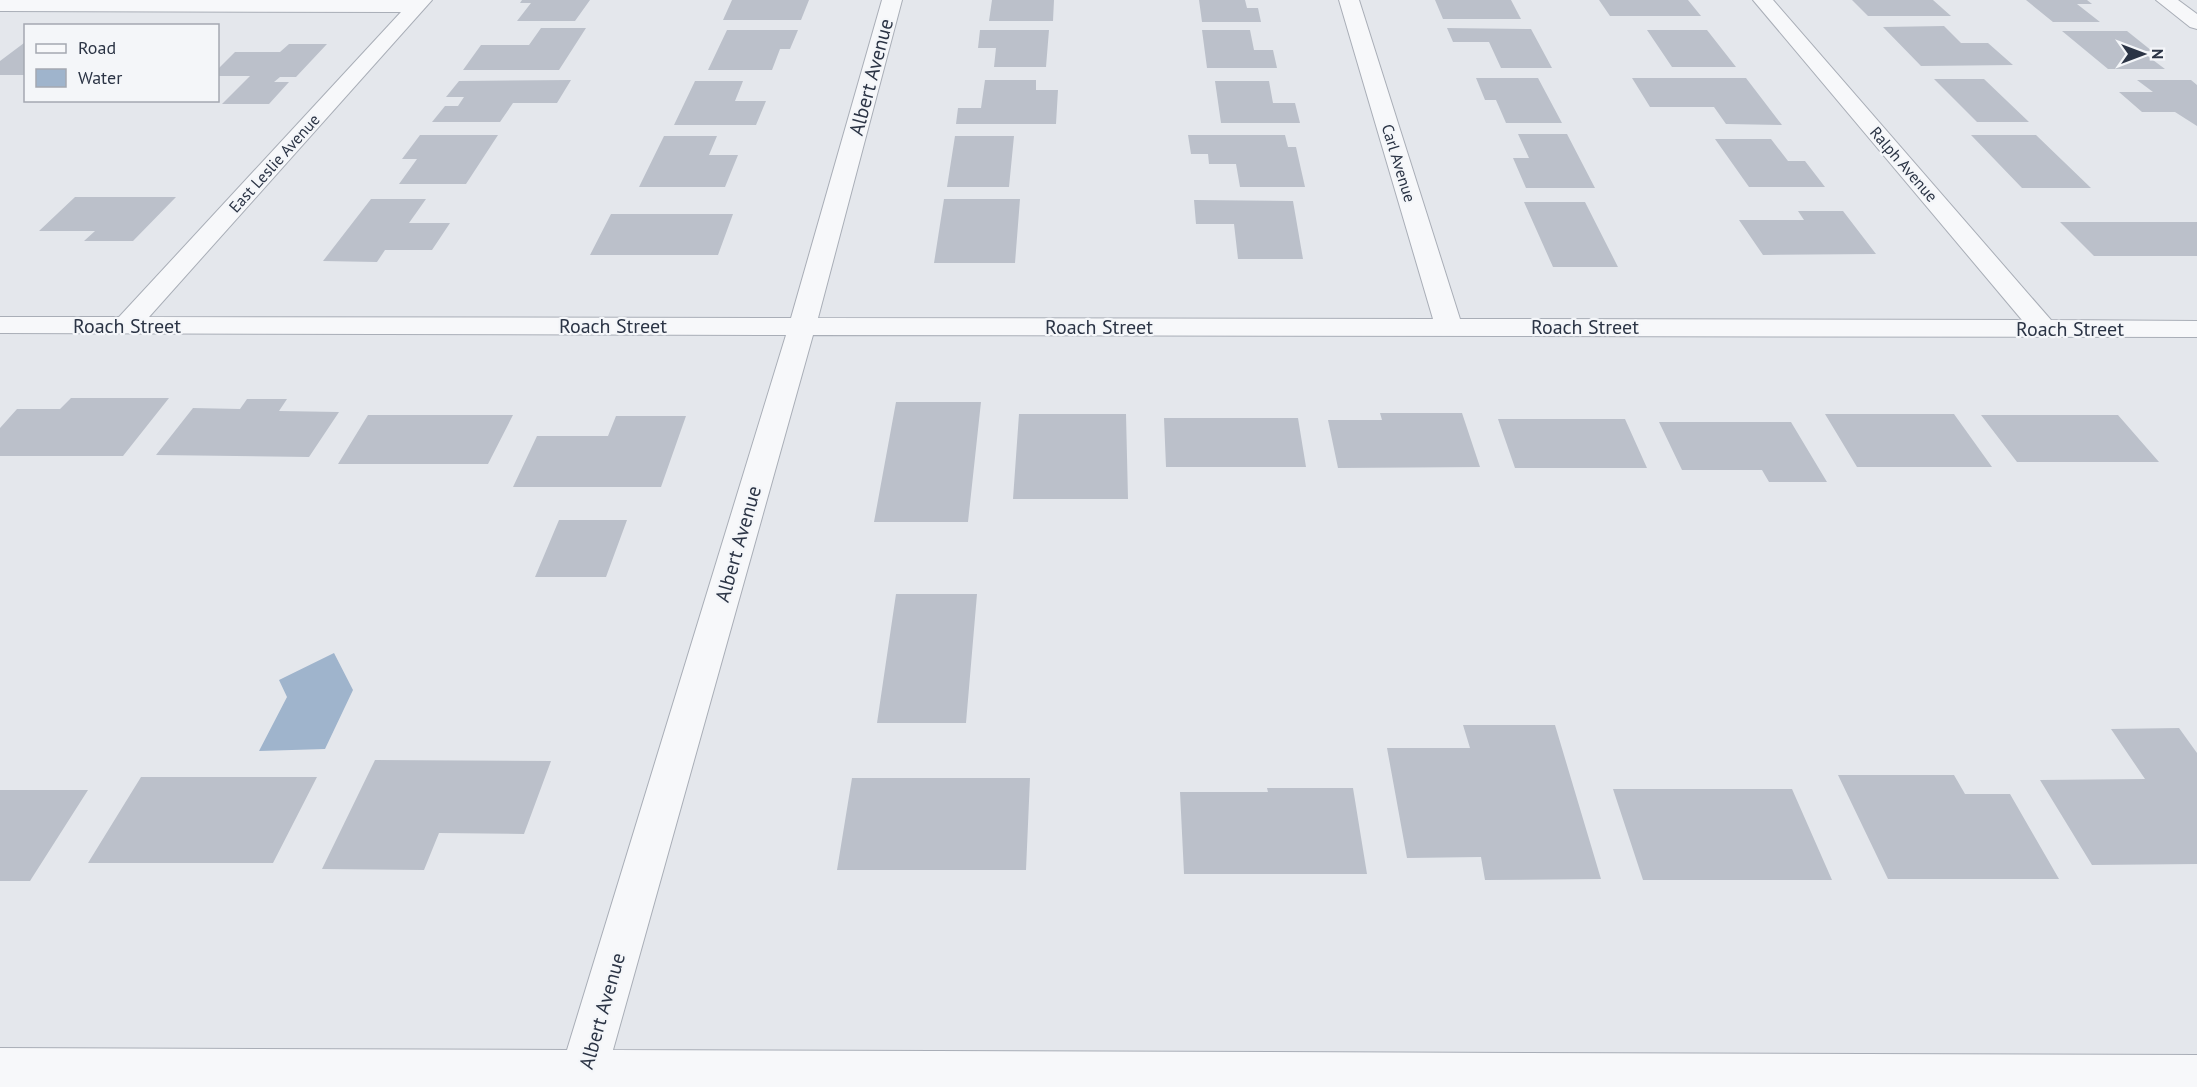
<svg xmlns="http://www.w3.org/2000/svg" width="2197" height="1087" viewBox="0 0 2197 1087" font-family="'PT Sans',sans-serif">
	<style>
		.water { fill: #9fb4cc }
		.building { fill: #bbc0ca }
		.lines { fill: none; stroke-linecap: round; stroke-linejoin: round }
		.minor-casing { stroke: #a9aeb7; stroke-width: 2 }
		.minor { fill: #f7f8fa; fill-rule: evenodd }
		.labels { text-anchor: middle; dominant-baseline: central; stroke-width: 4.5; stroke-linejoin: round; paint-order: stroke }
		.far-street-label { font-size: 16px; fill: #2b3445; stroke: #f4f6f9 }
		.street-label { font-size: 20px; fill: #2b3445; stroke: #f4f6f9 }
	</style>
	<rect width="100%" height="100%" fill="#e4e7ec"/>
	<path class="water" d="M334 653 353 690 325 749 259 751 287 697 279 680Z"/>
	<path class="building" d="M522 0H590L575 21H517L531 3H520Z
		M732 0H809L801 20H723Z
		M992 0H1054L1053 21H989Z
		M1199 0H1245L1247 8H1258L1261 22H1202Z
		M1435 0H1511L1521 19H1443Z
		M1599 0H1688L1701 16H1610Z
		M1852 0H1933L1951 16H1868Z
		M2026 0H2087L2092 4H2077L2100 22H2053Z
		M1944 26 1961 43H1988L2013 65 1921 66 1883 27Z
		M541 28H586L559 70H463L481 45H529Z
		M1447 28 1531 29 1552 68H1501L1489 42H1453Z
		M727 30H798L790 49H780L772 70H708Z
		M980 30H1049L1046 67H994L996 48H978Z
		M1202 30H1250L1254 50H1273L1277 68H1207Z
		M1647 30H1707L1736 67H1672Z
		M2062 31H2127L2152 51H2141L2165 69H2108Z
		M24 43 26 75H0V61Z
		M289 44H327L296 77H280L274 82H289L269 104H222L250 76H218V69L235 52H280Z
		M1476 78H1538L1562 123H1506L1496 100H1485Z
		M1632 78H1746L1782 125 1726 124 1714 107H1650Z
		M1934 79H1984L2029 122H1977Z
		M571 80 557 103H513L500 122H432L445 106H458L464 97H446L459 81Z
		M985 80H1036V90H1058L1056 124H956L958 108H981Z
		M2137 80H2191L2197 85V126L2175 112H2142L2119 92H2153Z
		M695 81H743L735 101H766L756 125H674Z
		M1215 81H1269L1273 103H1295L1300 123H1221Z
		M1518 134H1567L1595 188H1526L1513 158H1529Z
		M420 135H498L466 184H399L417 159H402Z
		M1188 135H1285L1288 147H1296L1305 187H1240L1236 164H1209L1208 154H1191Z
		M1971 135H2036L2091 188H2022Z
		M664 136H717L709 155H738L725 187H639Z
		M955 136H1014L1009 187H947Z
		M1715 139H1771L1788 161H1805L1825 187H1749Z
		M75 197H176L133 241H84L95 231H39Z
		M371 199H426L409 223H450L432 250H385L377 262 323 261Z
		M944 199H1020L1015 263H934Z
		M1194 200 1293 201 1303 259H1238L1234 224H1196Z
		M1524 202H1585L1618 267H1553Z
		M1798 211H1843L1876 254 1763 255 1739 220H1804Z
		M611 214H733L718 255H590Z
		M2060 222H2197V256H2094Z
		M71 398H169L123 456H0V428L17 409H60Z
		M247 399H287L279 411 339 412 309 457 156 455 193 408 240 409Z
		M896 402H981L968 522H874Z
		M1380 413H1462L1480 467 1338 468 1328 420H1382Z
		M1019 414H1126L1128 499H1013Z
		M1825 414H1954L1992 467H1857Z
		M368 415H513L488 464H338Z
		M1981 415H2118L2159 462H2017Z
		M616 416H686L661 487H513L537 436H608Z
		M1164 418H1298L1306 467H1166Z
		M1498 419H1625L1647 468H1515Z
		M1659 422H1791L1827 482H1769L1762 470H1682Z
		M559 520H627L606 577H535Z
		M896 594H977L966 723H877Z
		M1463 725H1555L1601 879 1485 880 1481 857 1407 858 1387 748H1470Z
		M2179 728 2197 753V864L2092 865 2040 780 2145 779 2111 729Z
		M375 760 551 761 524 834 439 833 424 870 322 869Z
		M1838 775H1954L1965 794H2010L2059 879H1888Z
		M141 777H317L273 863H88Z
		M852 778H1030L1026 870H837Z
		M1267 788H1353L1367 874H1184L1180 792H1268Z
		M1613 789H1792L1832 880H1643Z
		M0 790H88L30 881H0Z"/>
	<g class="lines">
		<defs>
			<path id="minor" d="M0 0H432L149 317 791 318 882 0H902L818 318 1433 319 1339 0H1359L1460 319 2022 320 1753 0H1773L2051 320 2197 321V337L813 335 613 1050 2197 1055V1087H0V1048L567 1050 786 335 0 333V317H119L401 12 0 11Z
				M2156 0H2178L2197 14V29L2190 27Z"/>
		</defs>
		<use href="#minor" class="minor-casing"/>
		<use href="#minor" class="minor"/>
	</g>
	<g class="labels">
		<g class="far-street-label">
			<text transform="translate(274 163) rotate(-48)">East Leslie Avenue</text>
			<text transform="translate(1399 163) rotate(73)">Carl Avenue</text>
			<text transform="translate(1904 164) rotate(49)">Ralph Avenue</text>
		</g>
		<g class="street-label">
			<text transform="translate(871 77) rotate(-75)">Albert Avenue</text>
			<text x="127" y="326">Roach Street</text>
			<text x="613" y="326">Roach Street</text>
			<text x="1099" y="327">Roach Street</text>
			<text x="1585" y="327">Roach Street</text>
			<text x="2070" y="329">Roach Street</text>
			<text transform="translate(738 544) rotate(-74)">Albert Avenue</text>
			<text transform="translate(602 1011) rotate(-74)">Albert Avenue</text>
		</g>
	</g>
	<rect x="24" y="24" width="195" height="78" fill="#f4f6f9" stroke="#a4a8b1" stroke-width="1.5"/>
	<rect x="36" y="44" width="30" height="9" fill="#f7f8fa" stroke="#a4a8b1" stroke-width="1.5"/>
	<text x="78" y="54" font-size="18" fill="#2b3445">Road</text>
	<rect x="36" y="69" width="30" height="18" fill="#9fb4cc" stroke="#a4a8b1" stroke-width="1.5"/>
	<text x="78" y="84" font-size="18" fill="#2b3445">Water</text>
	<g transform="translate(2143 54) rotate(90)" stroke="#f4f6f9" stroke-width="4.5" paint-order="stroke">
	<path d="M0-4.5L10 22L0 15L-10 22Z" fill="#2b3445"/>
	<text y="-9" font-size="16" font-weight="bold" text-anchor="middle" fill="#2b3445">N</text>
	</g>
</svg>
